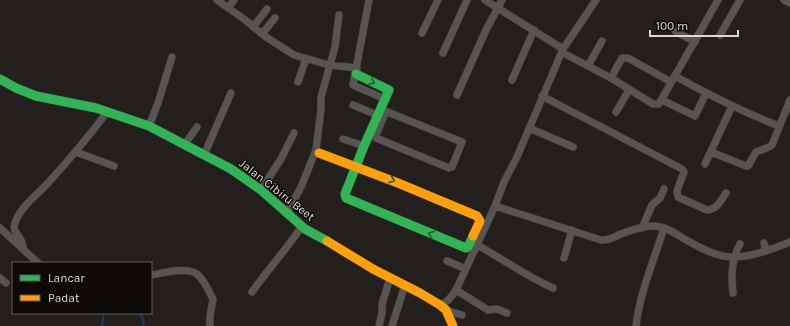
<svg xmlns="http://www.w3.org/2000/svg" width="790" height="326" viewBox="0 0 790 326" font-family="Karla,sans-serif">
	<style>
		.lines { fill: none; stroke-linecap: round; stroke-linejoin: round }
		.stream { stroke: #1f3661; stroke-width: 2 }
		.street-casing { stroke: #3d3b38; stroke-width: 8 }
		.fast-casing { stroke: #3d3b38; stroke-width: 10 }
		.slow-casing { stroke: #3d3b38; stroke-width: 10 }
		.street { stroke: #575451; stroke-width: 7 }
		.fast { stroke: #30b455; stroke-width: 9 }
		.slow { stroke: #ff9f0a; stroke-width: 9 }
		.oneway { stroke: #1e5e2e }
		.labels { text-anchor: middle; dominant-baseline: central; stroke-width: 3; stroke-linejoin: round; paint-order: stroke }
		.street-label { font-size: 12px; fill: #dfd9d5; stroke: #0c0907 }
	</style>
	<rect width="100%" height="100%" fill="#221f1c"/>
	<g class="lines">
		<path class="stream" d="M138 313 142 316 144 326
			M102 326 104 313"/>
		<defs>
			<path id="street" d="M217 0 244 19 266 37 294 55 329 65 357 68
				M369 0 353 85 385 99
				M485 0 563 49
				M784 0 790 3
				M228 8 234 0
				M253 27 267 9
				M675 31 695 42
				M422 33 438 0
				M262 34 275 18
				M720 35 740 0
				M443 53 467 0
				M567 55 611 78 653 104H659L718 0
				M588 66 602 41
				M675 76C709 95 743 112 779 126
				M611 78 622 58H628L671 82
				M512 80 534 30
				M298 82 306 59
				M457 95 486 30 502 0
				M542 96 682 169 684 172 677 191 678 197 707 210C717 210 721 200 726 193
				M662 100 695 116 706 93
				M353 105 377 115
				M380 109 462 142 452 167 449 168 376 138V135L386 111
				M616 112 629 90
				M149 126 158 103 172 57
				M529 128 573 147
				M343 139 364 146
				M185 144 197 127
				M76 152 114 166
				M711 152 746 166H748L756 152 769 147 772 145 790 100
				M204 155 231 93
				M705 164 732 106
				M261 190 281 159 294 133
				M495 206 601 240C609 241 614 237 621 234 631 230 643 226 654 226 666 226 677 235 688 241 700 248 715 256 730 257 750 258 772 249 790 242
				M287 213 301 187 316 150 321 109V97L335 47 339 15
				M0 228 38 263
				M642 228 652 205 660 198 664 189
				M764 243 766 251
				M477 245C503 259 526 276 553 288
				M23 248C24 238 11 233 15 223 20 207 37 195 48 183 69 160 89 136 108 111
				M564 258 572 230
				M447 261 466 269
				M151 275C163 273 189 266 198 275 205 281 209 292 213 299L210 316V326
				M0 278 6 283
				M456 290 488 310 497 309 507 313
				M252 292C268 269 287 249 302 226
				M733 293C731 277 732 258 740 244
				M440 305C448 302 452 297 456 290L495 206 504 182 517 157 563 49 596 0
				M446 310 462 315
				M379 326 382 313V304L390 278
				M392 326 405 285
				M636 326C640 292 654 260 664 228"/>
			<path id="fast" d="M356 74 389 90 364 146 345 194 346 198 466 248 468 247 473 236
				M0 79 16 88 36 96 96 108 149 126 231 169 261 190 305 229 327 241"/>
			<path id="slow" d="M319 153 398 183 477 216 480 221 473 236
				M327 241 373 269 420 293 440 305 446 310 453 326"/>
		</defs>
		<use href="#street" class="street-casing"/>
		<use href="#fast" class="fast-casing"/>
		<use href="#slow" class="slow-casing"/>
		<use href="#street" class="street"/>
		<use href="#fast" class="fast"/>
		<use href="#slow" class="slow"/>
	</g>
	<defs><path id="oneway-chevron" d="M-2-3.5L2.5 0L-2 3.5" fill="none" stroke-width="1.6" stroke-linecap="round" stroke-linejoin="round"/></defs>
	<g class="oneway">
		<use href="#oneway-chevron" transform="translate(372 82) rotate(25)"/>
		<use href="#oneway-chevron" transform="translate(392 180) rotate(22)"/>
		<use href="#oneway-chevron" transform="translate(431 234) rotate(-157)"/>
	</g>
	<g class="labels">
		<g class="street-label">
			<text transform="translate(277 190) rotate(38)">Jalan Cibiru Beet</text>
		</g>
	</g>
	<rect x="12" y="262" width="140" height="52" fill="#0c0907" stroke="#605c59"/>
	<rect x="20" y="275" width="20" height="6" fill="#30b455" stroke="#605c59"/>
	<text x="48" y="282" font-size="12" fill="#dfd9d5">Lancar</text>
	<rect x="20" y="295" width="20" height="6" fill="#ff9f0a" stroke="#605c59"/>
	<text x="48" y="302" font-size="12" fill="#dfd9d5">Padat</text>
	<path d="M650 30v6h88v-6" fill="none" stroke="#dfd9d5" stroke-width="2"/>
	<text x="656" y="30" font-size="12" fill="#dfd9d5" stroke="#0c0907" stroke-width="3" paint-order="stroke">100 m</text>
</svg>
